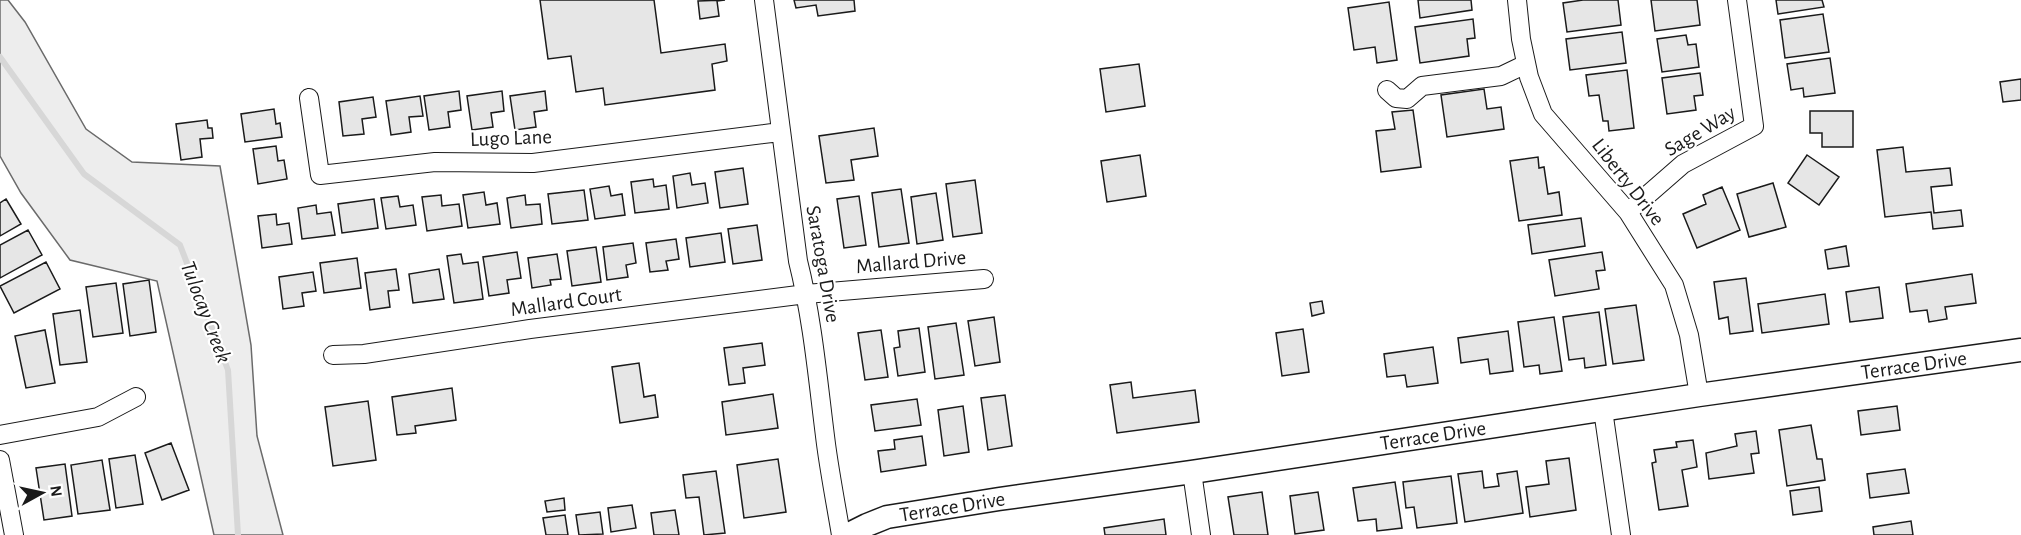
<svg xmlns="http://www.w3.org/2000/svg" width="2021" height="535" viewBox="0 0 2021 535" font-family="'Alegreya Sans',sans-serif">
	<style>
		.built { fill: #ededed; stroke: #6a6a6a; stroke-width: 1.5 }
		.lines { fill: none; stroke-linecap: round; stroke-linejoin: round }
		.stream { stroke: #d7d7d7; stroke-width: 6 }
		.building { fill: #e6e6e6; stroke: #1a1a1a; stroke-width: 1.5 }
		.minor-casing { stroke: #1a1a1a; stroke-width: 20 }
		.tertiary-casing { stroke: #1a1a1a; stroke-width: 25 }
		.minor { stroke: #fff; stroke-width: 18 }
		.tertiary { stroke: #fff; stroke-width: 22 }
		.labels { text-anchor: middle; dominant-baseline: central; stroke-width: 4.5; stroke-linejoin: round; paint-order: stroke }
		.street-label { font-size: 21px; fill: #1a1a1a; stroke: #fff }
		.water-label { font-size: 22px; font-style: italic; fill: #1a1a1a; stroke: #fff }
	</style>
	<rect width="100%" height="100%" fill="#fff"/>
	<path class="built" d="M0 0H8L25 22 86 129 132 162 220 166 251 345 257 436 283 535H214L157 281 70 260 21 193 0 156Z"/>
	<g class="lines">
		<path class="stream" d="M0 57 84 174 180 245 228 370 238 535"/>
	</g>
	<path class="building" d="M540 0H654L661 53 725 44 727 61 712 64 715 90 605 105 603 88 576 92 571 56 548 59Z
		M725 0 717 1 719 16 700 19 698 1Z
		M794 0H854L855 11 818 16 816 5 796 8Z
		M1418 0H1471L1472 10 1420 18Z
		M1583 0H1618L1621 25 1567 32 1563 3Z
		M1651 0H1697L1700 25 1655 31Z
		M1776 0H1822L1824 7 1778 14Z
		M1389 2 1397 60 1377 63 1375 47 1354 50 1348 8Z
		M1823 14 1829 52 1785 58 1780 20Z
		M1473 19 1475 38 1467 39 1469 56 1420 63 1415 27Z
		M1622 32 1626 63 1570 70 1566 39Z
		M1686 35 1688 45 1696 44 1699 67 1662 72 1657 39Z
		M1830 58 1835 93 1804 97 1803 88 1791 90 1787 64Z
		M1139 64 1145 106 1106 112 1100 69Z
		M1627 70 1634 128 1609 131 1608 121H1603L1599 95 1589 96 1586 75Z
		M1700 73 1703 95 1694 96 1696 110 1667 114 1662 78Z
		M2021 79V100L2003 102 2000 82Z
		M1484 89 1487 109 1501 107 1504 129 1447 137 1441 95Z
		M459 91 461 110 448 112 450 127 429 130 424 96Z
		M502 91 504 111 491 113 493 127 472 130 467 96Z
		M545 91 547 110 534 112 536 127 515 130 510 96Z
		M420 96 423 116 409 117 411 132 391 135 386 101Z
		M373 97 376 117 362 119 364 134 343 136 339 102Z
		M274 109 276 124 280 123 282 137 245 142 241 114Z
		M1413 110 1421 167 1381 172 1376 131 1395 129 1392 112Z
		M1810 111H1853V147H1822V133H1810Z
		M207 120 208 128H212L213 138 200 139 202 157 181 160 176 124Z
		M874 128 878 156 851 160 854 180 826 183 819 136Z
		M276 146 278 161 284 160 287 179 258 184 253 149Z
		M1903 147 1906 172 1950 168 1952 185 1931 187 1934 213 1961 210 1963 226 1933 229 1931 212 1885 217 1877 150Z
		M1140 155 1146 196 1107 202 1101 161Z
		M1807 155 1839 177 1819 205 1788 183Z
		M1538 157 1539 168 1544 167 1548 194 1559 192 1562 215 1519 221 1510 161Z
		M743 168 748 204 720 208 715 172Z
		M690 173 692 185 705 183 708 203 677 208 673 176Z
		M653 179 654 187 666 185 669 209 635 213 631 182Z
		M975 180 982 233 953 237 946 184Z
		M1773 183 1786 227 1749 237 1737 194Z
		M609 186 611 196 622 194 625 215 595 219 590 189Z
		M1722 187 1740 230 1697 248 1683 214 1706 204 1703 195Z
		M901 189 909 243 879 247 872 193Z
		M584 190 588 220 552 224 548 194Z
		M484 192 486 205 497 203 500 224 468 228 463 195Z
		M936 193 943 240 917 244 911 197Z
		M441 195 442 206 459 204 462 226 427 231 422 197Z
		M525 195 526 205 540 204 542 224 511 228 507 198Z
		M398 196 400 207 413 205 416 225 386 229 381 198Z
		M859 196 866 245 844 248 837 199Z
		M6 199 21 224 0 236V203Z
		M374 199 378 228 342 233 338 204Z
		M316 205 317 214 331 212 335 235 302 239 298 208Z
		M276 214 277 225 289 223 292 244 262 248 258 216Z
		M1581 218 1585 246 1532 254 1528 225Z
		M757 225 762 260 733 264 728 229Z
		M28 230 42 255 0 278V245Z
		M721 233 725 262 690 267 686 238Z
		M676 239 679 259 666 261 668 270 650 272 646 243Z
		M633 243 636 263 626 265 628 277 607 280 603 247Z
		M1846 246 1849 266 1828 269 1825 250Z
		M596 247 601 282 572 286 567 251Z
		M517 252 521 278 507 280 509 293 489 296 483 257Z
		M1602 252 1605 270 1596 271 1599 289 1555 296 1549 260Z
		M461 254 463 264 478 262 483 299 454 303 447 256Z
		M557 254 561 279 550 280 551 285 532 288 528 258Z
		M357 258 361 288 324 293 320 263Z
		M46 262 60 289 14 313 0 286Z
		M396 269 399 290 388 291 390 307 370 310 365 273Z
		M439 269 444 299 413 303 409 274Z
		M313 272 316 291 302 293 304 306 283 309 279 277Z
		M1972 274 1976 303 1945 307 1947 319 1929 322 1927 310 1910 312 1906 284Z
		M1746 278 1753 331 1730 334 1728 317 1719 319 1714 282Z
		M149 280 156 332 130 336 123 284Z
		M116 283 123 333 93 337 86 287Z
		M1879 287 1883 318 1850 322 1846 292Z
		M1825 294 1829 324 1762 333 1758 304Z
		M1322 301 1324 313 1312 316 1310 303Z
		M1636 305 1644 360 1613 364 1605 309Z
		M80 310 87 362 60 365 53 314Z
		M1599 312 1606 365 1585 368 1584 358 1569 360 1563 317Z
		M994 317 1000 362 975 366 968 321Z
		M1554 317 1562 371 1540 374 1539 365 1524 367 1518 322Z
		M956 323 964 375 935 379 928 327Z
		M919 328 925 372 898 376 894 348 900 347 898 331Z
		M1303 329 1309 372 1282 376 1276 333Z
		M45 330 55 383 26 388 15 336Z
		M881 330 888 377 865 380 858 333Z
		M1508 331 1513 371 1490 374 1488 359 1461 363 1458 338Z
		M762 343 765 365 743 368 745 383 729 385 724 348Z
		M1433 347 1438 383 1407 387 1405 375 1387 377 1384 354Z
		M639 363 644 397 655 395 658 417 620 423 612 367Z
		M1131 382 1133 398 1195 390 1199 422 1117 433 1110 385Z
		M452 388 456 420 415 426 416 433 397 435 392 397Z
		M773 394 778 428 726 435 722 402Z
		M1005 395 1012 446 988 450 981 398Z
		M917 399 921 425 875 431 871 405Z
		M368 401 376 460 333 466 325 407Z
		M963 406 969 452 944 456 938 410Z
		M1897 406 1900 430 1861 435 1858 411Z
		M1811 425 1817 459H1822L1825 480 1787 486 1779 430Z
		M1756 431 1759 453 1751 454 1754 473 1709 479 1706 453 1737 446 1735 434Z
		M922 436 926 465 881 472 878 451 895 449 894 440Z
		M1693 440 1697 467 1682 470 1688 506 1659 510 1652 463 1656 462 1654 450 1677 447 1676 442Z
		M171 443 189 490 162 500 145 453Z
		M135 455 143 504 116 508 109 459Z
		M1569 458 1576 510 1530 517 1526 487 1549 484 1546 461Z
		M778 459 786 512 744 518 737 465Z
		M102 460 110 510 78 514 71 465Z
		M65 464 72 516 44 520 36 468Z
		M1905 469 1909 493 1870 498 1867 474Z
		M716 471 725 533 704 535 699 497 686 498 683 475Z
		M1482 471 1484 488 1499 486 1497 474 1517 471 1523 513 1465 522 1458 474Z
		M1451 476 1457 523 1417 528 1414 507 1406 508 1403 482Z
		M1395 482 1402 528 1377 531 1376 519 1358 521 1353 488Z
		M1819 487 1822 511 1793 515 1790 491Z
		M1262 492 1268 535H1234L1228 497Z
		M1318 492 1324 530 1295 534 1290 496Z
		M564 498 565 510 547 512 545 501Z
		M632 505 636 528 611 532 608 508Z
		M675 510 679 535H654L651 513Z
		M600 512 603 534 579 535 576 515Z
		M565 515 568 535H546L543 518Z
		M1164 519 1166 535H1105L1104 528Z
		M1911 521 1913 535H1874L1873 527Z"/>
	<g class="lines">
		<defs>
			<path id="minor" d="M764 0 798 261C813 321 818 382 826 444 830 474 836 505 841 535
				M1517 0 1521 39 1529 77 1543 114 1628 212 1674 285 1689 335 1699 395
				M1387 90 1396 98 1407 99 1422 86 1501 76 1526 64
				M309 98 320 175 435 162 533 163 780 132
				M1628 212 1683 164 1754 126 1737 0
				M333 355 364 354 530 329 806 294 984 279
				M1603 410 1621 535
				M0 435 98 417 136 397
				M0 460 14 535
				M1192 472 1201 535"/>
			<g id="tertiary">
				<path id="s1" d="M847 535 867 525 887 517 999 499 1192 472 1699 395 2021 350"/>
			</g>
		</defs>
		<use href="#minor" class="minor-casing"/>
		<use href="#tertiary" class="tertiary-casing"/>
		<use href="#minor" class="minor"/>
		<use href="#tertiary" class="tertiary"/>
	</g>
	<g class="labels">
		<g class="street-label">
			<text transform="translate(1700 131) rotate(-31)">Sage Way</text>
			<text transform="translate(511 138) rotate(-2)">Lugo Lane</text>
			<text transform="translate(1628 182) rotate(52)">Liberty Drive</text>
			<text transform="translate(911 262) rotate(-5)">Mallard Drive</text>
			<text transform="translate(823 264) rotate(80)">Saratoga Drive</text>
			<text transform="translate(566 302) rotate(-8)">Mallard Court</text>
			<text stroke="none"><textPath href="#s1" startOffset="1082">Terrace Drive</textPath></text>
			<text stroke="none"><textPath href="#s1" startOffset="596">Terrace Drive</textPath></text>
			<text stroke="none"><textPath href="#s1" startOffset="110">Terrace Drive</textPath></text>
		</g>
		<g class="water-label">
			<text transform="translate(206 312) rotate(69)">Tulocay Creek</text>
		</g>
	</g>
	<g transform="translate(42 493) rotate(82)" stroke="#ffffff" stroke-width="4.5" paint-order="stroke">
	<path d="M0-4.5L10 22L0 15L-10 22Z" fill="#1a1a1a"/>
	<text y="-9" font-size="16" font-weight="bold" text-anchor="middle" fill="#1a1a1a">N</text>
	</g>
</svg>
